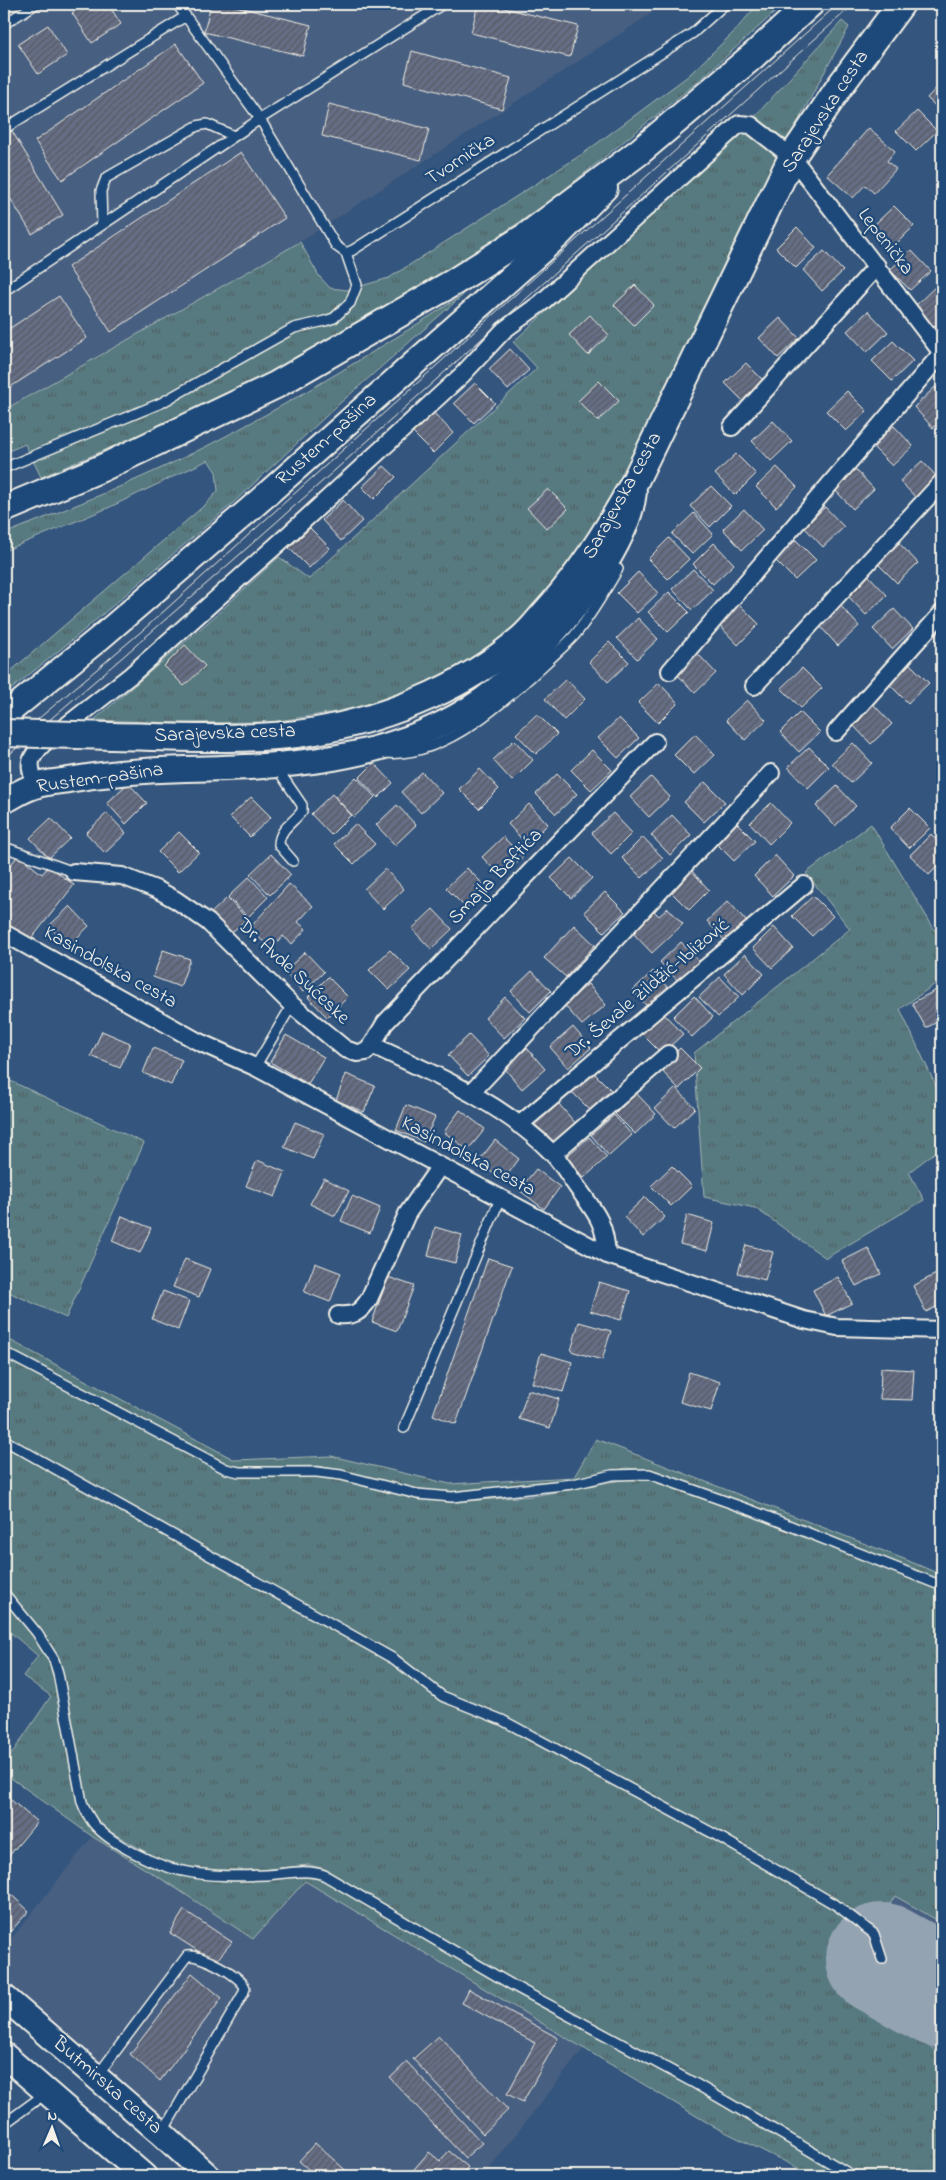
<svg xmlns="http://www.w3.org/2000/svg" width="946" height="2180" viewBox="0 0 946 2180" font-family="'Indie Flower',sans-serif">
	<style>
		.built { fill: #475f81 }
		.grass { fill: url(#grass-tufts); stroke: #a5b6b4 }
		.lines { fill: none; stroke-linecap: round; stroke-linejoin: round }
		.runway { stroke: #94a3b2; stroke-width: 112 }
		.building { fill: url(#building-hatch); stroke: #f4f1e8 }
		.lane-casing { stroke: #f4f1e8; stroke-width: 12 }
		.street-casing { stroke: #f4f1e8; stroke-width: 20 }
		.secondary-casing { stroke: #f4f1e8; stroke-width: 28 }
		.primary-casing { stroke: #f4f1e8; stroke-width: 30 }
		.lane { stroke: #1f4a7a; stroke-width: 9 }
		.street { stroke: #1f4a7a; stroke-width: 16 }
		.secondary { stroke: #1f4a7a; stroke-width: 24 }
		.primary { stroke: #1f4a7a; stroke-width: 26 }
		.tram { stroke: #f4f1e8; stroke-width: 1 }
		.primary-bridge-casing { stroke: #f4f1e8; stroke-width: 30; stroke-linecap: butt }
		.primary-bridge { stroke: #1f4a7a; stroke-width: 26 }
		.labels { text-anchor: middle; dominant-baseline: central; stroke-width: 4.5; stroke-linejoin: round; paint-order: stroke }
		.street-label { font-size: 20px; fill: #f4f1e8; stroke: #1f4a7a }
	</style>
	<defs>
		<pattern id="grass-tufts" width="24" height="20" patternUnits="userSpaceOnUse" patternTransform="scale(1.25)"><rect width="24" height="20" fill="#567a80"/><path d="M3 7l-1-3M5 7V3M7 7l1-3M15 17l-1-3M17 17v-4M19 17l1-3" fill="none" stroke="#506163"/></pattern>
		<pattern id="building-hatch" width="6" height="6" patternUnits="userSpaceOnUse" patternTransform="scale(1.25)"><rect width="6" height="6" fill="#656e85"/><path d="M-1 1l2-2M0 6l6-6M5 7l2-2" fill="none" stroke="#565962"/></pattern>
	</defs>
	<rect width="100%" height="100%" fill="#34557d"/>
	<filter id="ink" filterUnits="userSpaceOnUse"><feTurbulence type="fractalNoise" baseFrequency=".02" numOctaves="2"/><feDisplacementMap in="SourceGraphic" scale="10" xChannelSelector="R" yChannelSelector="G"/><feConvolveMatrix kernelMatrix="1 2 1 2 8 2 1 2 1" color-interpolation-filters="sRGB"/></filter>
	<g filter="url(#ink)">
		<path class="built" d="M4 4H666L300 242 4 410Z
			M4 1337 235 1460 331 1456 450 1484 574 1477 596 1439 942 1575V2176H814L713 2126 584 2048 483 2176H220L150 2111 4 1990V1948L92 1837 4 1773V1765L51 1696 23 1676 38 1656 4 1627Z"/>
		<path class="grass" d="M758 4H784L701 79 549 202 366 326 188 415 41 477 25 444 4 453V410L300 242 319 276 330 288 347 290 389 278 584 153 688 76 733 33Z
			M842 21 849 27 779 156 703 310 650 423 599 522 549 587 524 616 497 641 447 673 424 684 363 706 335 712 272 722 178 723 94 720 214 617 279 557 309 579 537 368 513 342 737 136Z
			M463 295 339 404 233 503 77 636 4 695V677L206 504 218 491 216 472 208 460 108 508 4 551V534C72 507 140 480 205 447 295 401 379 349 463 295Z
			M871 824 942 942V979L900 1009 942 1099V1147L909 1172 924 1200 826 1258 755 1208 704 1197 694 1053 850 929 806 873Z
			M4 1078 144 1143 66 1318 4 1290Z
			M4 1337 235 1460 331 1456 450 1484 574 1477 596 1439 904 1559 942 1575V1582L795 1523 649 1470 626 1468 581 1479 445 1493 412 1488 319 1466 245 1467 229 1465 4 1348Z
			M4 1357 203 1462 232 1475 244 1477 311 1474 338 1478 423 1499 451 1502 533 1496 632 1478 652 1480 775 1523 942 1591V1923L895 1896 875 1928 837 1900 529 1729 492 1711 444 1692 430 1682 399 1656 4 1437Z
			M4 1446 390 1661 441 1700 509 1729 763 1867 833 1908 870 1937 838 1994 942 2054V2176H863L716 2090 543 1998 325 1869 309 1865 260 1870H220L191 1867 160 1860 109 1831 92 1815 86 1798 60 1665 53 1650 40 1629 4 1586Z
			M4 1599 40 1644 50 1665 57 1691 80 1812C90 1831 104 1839 122 1850 176 1882 209 1878 269 1877 289 1877 307 1875 326 1881L515 1993 692 2087 844 2176H814L713 2126 305 1881 253 1939 168 1883 93 1837 4 1773V1765L51 1696 23 1676 38 1656 4 1627Z"/>
		<g class="lines">
			<path class="runway" d="M882 1959 942 1992"/>
		</g>
		<path class="building" d="M4 4H15L4 11Z
			M86 4H108L121 24 92 43 72 13Z
			M211 4H227L311 25 303 56 204 32Z
			M478 4H488L578 26 570 57 471 33Z
			M638 4H658L656 8Z
			M48 25 67 55 38 74 18 44Z
			M176 44 203 83 62 180 35 141Z
			M412 51 511 78 502 109 404 82Z
			M942 82V112L927 98Z
			M329 104 429 129 421 160 322 136Z
			M917 111 937 131 916 151 896 131Z
			M869 128 895 151 887 161 896 169 874 193 865 185 853 198 827 175Z
			M12 131 63 215 32 234 4 188V136Z
			M241 152 285 218 111 332 68 267Z
			M894 206 914 226 893 247 873 226Z
			M797 227 816 248 796 268 776 248Z
			M911 250 931 271 910 290 890 270Z
			M824 251 843 271 822 291 803 270Z
			M635 285 654 305 634 325 614 305Z
			M935 287 942 294V318L934 327 914 307Z
			M59 296 87 338 4 391V332Z
			M868 311 888 332 867 352 847 331Z
			M590 315 609 335 588 355 569 335Z
			M780 318 799 338 778 358 759 338Z
			M893 341 913 361 892 381 872 361Z
			M510 349 529 370 508 390 489 369Z
			M746 363 766 383 745 403 725 383Z
			M599 381 619 401 598 421 578 401Z
			M475 383 495 403 474 423 454 403Z
			M935 387 942 395V419L933 428 914 407Z
			M847 391 867 411 846 431 826 411Z
			M434 413 453 433 433 453 413 433Z
			M773 421 792 441 771 461 752 441Z
			M894 426 913 446 892 466 872 446Z
			M736 454 756 474 735 495 715 474Z
			M922 461 941 481 920 502 900 481Z
			M384 466 396 477 374 499 362 487Z
			M777 467 797 487 776 507 756 487Z
			M855 469 874 489 853 509 834 489Z
			M711 486 731 506 710 527 690 506Z
			M548 489 568 509 547 529 527 508Z
			M343 500 362 521 341 541 322 520Z
			M825 507 844 527 823 547 804 527Z
			M744 509 763 530 742 550 723 529Z
			M694 513 713 534 692 554 672 534Z
			M310 528 330 548 309 568 289 548Z
			M669 538 689 559 668 579 648 559Z
			M796 540 816 560 795 580 775 560Z
			M714 543 734 564 713 584 693 564Z
			M899 543 918 563 897 583 877 563Z
			M693 569 713 590 692 610 672 589Z
			M638 572 658 593 637 613 617 593Z
			M868 575 887 595 866 615 847 595Z
			M669 592 689 612 668 632 648 612Z
			M739 604 759 624 738 645 718 624Z
			M840 605 859 626 838 646 819 625Z
			M894 609 913 629 892 649 873 629Z
			M638 618 658 639 637 659 617 638Z
			M609 642 629 662 608 682 589 662Z
			M185 645 205 666 184 686 164 666Z
			M697 653 716 673 695 693 676 673Z
			M909 663 929 683 908 703 888 683Z
			M802 668 822 688 801 708 781 688Z
			M566 679 585 699 564 720 545 699Z
			M659 683 678 703 658 723 638 703Z
			M747 700 766 720 745 740 726 720Z
			M873 704 892 724 871 744 852 724Z
			M800 712 820 732 799 752 780 732Z
			M537 714 557 734 536 754 516 734Z
			M619 718 639 738 618 758 598 738Z
			M695 734 715 755 694 775 674 755Z
			M514 740 533 760 512 781 493 760Z
			M853 743 872 763 851 783 832 763Z
			M809 747 829 767 808 788 788 767Z
			M592 750 612 770 591 790 571 770Z
			M374 763 393 783 378 798 359 778Z
			M480 769 499 789 479 809 459 789Z
			M422 772 442 793 421 813 401 792Z
			M557 774 577 794 556 814 536 794Z
			M356 777 375 797 354 817 335 797Z
			M651 777 670 797 649 817 630 797Z
			M705 782 725 802 704 822 684 802Z
			M128 783 147 803 126 824 107 803Z
			M837 786 856 806 835 826 816 806Z
			M332 794 351 815 331 835 311 814Z
			M251 797 271 817 250 837 230 817Z
			M771 803 790 823 769 844 750 823Z
			M529 804 548 824 527 845 508 824Z
			M397 805 416 825 395 845 376 825Z
			M910 808 930 828 909 848 890 828Z
			M107 813 126 833 105 853 86 833Z
			M613 813 632 833 611 854 592 833Z
			M672 815 691 835 670 855 651 835Z
			M51 818 70 838 49 858 30 838Z
			M735 821 755 841 734 861 714 841Z
			M355 824 375 844 354 864 334 844Z
			M179 832 199 852 178 872 158 852Z
			M931 834 942 846V862L929 875 910 855Z
			M503 837 523 857 502 878 482 857Z
			M643 837 663 858 642 878 622 858Z
			M271 854 291 875 270 895 250 874Z
			M18 855 42 874 49 866 74 885 28 943 4 924V874Z
			M775 855 794 876 773 896 754 876Z
			M572 858 592 878 571 898 551 878Z
			M467 868 487 888 466 908 446 888Z
			M385 869 404 889 383 909 364 889Z
			M690 869 709 890 689 910 669 890Z
			M249 877 268 897 248 917 228 897Z
			M289 884 313 906 298 922 306 929 292 944 283 936 272 949 249 929Z
			M605 892 625 912 604 932 584 912Z
			M813 896 833 916 812 936 792 916Z
			M227 898 247 918 226 938 206 918Z
			M728 901 747 922 726 942 707 921Z
			M70 906 89 926 68 946 49 926Z
			M651 908 659 916 668 908 683 924 652 953 629 929Z
			M433 909 452 929 431 949 412 929Z
			M574 925 595 945 566 977 544 958Z
			M774 927 793 948 772 968 753 948Z
			M681 942 700 962 679 982 660 962Z
			M163 950 190 959 180 987 153 977Z
			M390 950 410 970 389 990 369 970Z
			M305 952 324 972 303 992 284 972Z
			M745 954 764 974 743 995 724 974Z
			M532 971 551 991 530 1012 511 991Z
			M653 971 672 991 652 1011 632 991Z
			M328 977 348 997 327 1017 308 997Z
			M720 977 739 997 718 1017 699 997Z
			M588 984 606 1005 582 1025 564 1005Z
			M938 989 942 997V1019L926 1028 912 1003Z
			M694 996 713 1017 692 1037 673 1017Z
			M505 997 525 1018 504 1038 485 1018Z
			M663 1013 683 1034 662 1054 642 1034Z
			M573 1027 591 1048 568 1068 550 1047Z
			M102 1031 130 1043 120 1068 91 1056Z
			M286 1035 324 1057 308 1084 270 1062Z
			M469 1035 489 1056 468 1076 448 1055Z
			M153 1048 182 1060 171 1085 143 1073Z
			M527 1048 545 1069 522 1089 504 1068Z
			M680 1048 700 1068 679 1089 659 1068Z
			M591 1070 611 1090 590 1110 570 1090Z
			M346 1074 375 1086 364 1112 336 1100Z
			M676 1088 695 1108 674 1128 655 1108Z
			M636 1093 656 1114 635 1134 615 1114Z
			M558 1103 576 1124 552 1144 534 1124Z
			M406 1105 435 1117 424 1142 396 1130Z
			M460 1110 485 1129 468 1150 444 1132Z
			M614 1115 632 1135 609 1156 591 1135Z
			M295 1122 324 1134 313 1159 284 1147Z
			M589 1137 607 1157 584 1178 566 1157Z
			M495 1140 519 1159 503 1181 478 1162Z
			M942 1153V1168L936 1157Z
			M257 1160 285 1172 275 1197 246 1186Z
			M672 1166 692 1186 671 1206 651 1186Z
			M536 1169 560 1187 544 1209 519 1190Z
			M324 1178 349 1191 335 1216 310 1204Z
			M352 1196 380 1208 370 1233 341 1221Z
			M645 1197 665 1217 643 1237 624 1217Z
			M687 1215 714 1223 707 1251 680 1244Z
			M122 1216 151 1228 140 1253 112 1241Z
			M435 1227 462 1235 455 1263 428 1256Z
			M746 1245 773 1252 765 1280 738 1273Z
			M868 1248 881 1274 856 1286 842 1261Z
			M488 1258 512 1266 456 1424 433 1415Z
			M185 1259 210 1269 199 1297 173 1287Z
			M315 1263 341 1273 330 1302 304 1292Z
			M938 1273 942 1281V1304L926 1312 913 1286Z
			M388 1277 414 1286 397 1331 372 1322Z
			M838 1277 852 1303 826 1316 813 1290Z
			M599 1282 630 1291 621 1320 590 1311Z
			M163 1291 189 1301 178 1330 152 1319Z
			M579 1322 611 1331 602 1360 571 1351Z
			M541 1353 572 1362 563 1392 532 1383Z
			M881 1368 914 1370 912 1400 880 1399Z
			M689 1372 720 1382 711 1411 680 1402Z
			M528 1390 559 1399 550 1428 519 1419Z
			M4 1794 37 1822 4 1862Z
			M4 1888 29 1911 10 1932 4 1927Z
			M184 1910 232 1942 215 1962 170 1933Z
			M192 1973 222 1998 160 2081 130 2054Z
			M469 1989 558 2038 523 2102 507 2094 535 2043 462 2003Z
			M439 2036 508 2110 483 2134 413 2059Z
			M407 2062 482 2143 465 2158 390 2078Z
			M315 2143 352 2176H316L299 2161Z
			M449 2151 468 2167 460 2176H408L429 2152 440 2161Z"/>
		<g class="lines">
			<defs>
				<path id="lane" d="M177 4 260 119 336 246 346 253 353 250 693 33 725 4
					M4 24 36 4
					M4 129 186 16
					M102 225 101 191 106 178 197 126 207 124 234 136
					M4 291 260 119 443 4
					M4 468 161 403 294 328 325 321 334 318 350 303 357 285 346 253
					M386 753C444 759 508 699 547 662 556 653 566 645 574 636 591 616 605 591 618 569
					M276 767 302 805V811C293 823 279 829 279 845L293 861
					M4 847 74 872
					M255 1067 292 1005
					M4 1352 226 1469 239 1472H317L341 1475 417 1494 452 1497 573 1484 612 1475 649 1474 753 1511 942 1586
					M404 1428 500 1199
					M4 1440 394 1659 442 1696 502 1720 716 1835 836 1905 874 1934 882 1959
					M4 1593 37 1633 54 1660 58 1673 82 1802C85 1810 88 1816 93 1823 110 1844 156 1866 183 1871 209 1877 240 1876 267 1875 286 1874 305 1868 324 1875L514 1986 696 2084 853 2176
					M97 2076 187 1956C200 1954 241 1975 245 1988L243 1994 162 2133
					M4 2124 46 2093"/>
				<path id="street" d="M732 427 877 266
					M670 671 942 353
					M754 686 942 482
					M836 732 942 613
					M35 785C29 763 27 761 43 744L131 675 289 534 462 375 504 330 541 303 739 124 751 125 792 157 942 353
					M74 872 122 876 158 890 176 900 208 922 292 1005 345 1049 357 1053 366 1052 372 1045C435 1075 502 1102 552 1153 562 1163 569 1176 577 1187 596 1213 605 1222 607 1255
					M4 933 197 1041 255 1067 607 1255 804 1320 837 1327 942 1330
					M372 1045 385 1023 655 742
					M471 1093 771 773
					M519 1125 804 885
					M553 1154 668 1054
					M338 1315C354 1316 360 1313 369 1299L407 1214 440 1166"/>
				<path id="secondary" d="M4 716 101 637 250 509 558 236 605 188
					M4 801C14 796 24 789 35 786 45 782 58 782 68 780 108 773 146 770 186 769 284 767 386 762 472 707 505 687 536 653 561 624 589 590 629 537 634 492
					M4 1997 161 2133 208 2176
					M4 2055 144 2176"/>
				<path id="primary" d="M4 509 102 468 276 385 454 282 528 235 639 152 754 55 810 4
					M112 736C174 737 236 741 297 734 377 723 463 690 523 637 531 630 537 622 544 614 581 574 609 529 635 481L792 157 840 86 901 4"/>
			</defs>
			<use href="#lane" class="lane-casing"/>
			<use href="#street" class="street-casing"/>
			<use href="#secondary" class="secondary-casing"/>
			<use href="#primary" class="primary-casing"/>
			<use href="#lane" class="lane"/>
			<use href="#street" class="street"/>
			<use href="#secondary" class="secondary"/>
			<use href="#primary" class="primary"/>
			<path class="tram" d="M4 748 143 630 838 4
				M4 759C292 514 571 257 854 4"/>
			<defs>
				<path id="primary-bridge" d="M4 733 112 736"/>
			</defs>
			<use href="#primary-bridge" class="primary-bridge-casing"/>
			<use href="#primary-bridge" class="primary-bridge"/>
		</g>
	</g>
	<g class="labels">
		<g class="street-label">
			<text transform="translate(826 112) rotate(-57)">Sarajevska cesta</text>
			<text transform="translate(461 160) rotate(-33)">Tvornička</text>
			<text transform="translate(885 242) rotate(52)">Lepenička</text>
			<text transform="translate(327 440) rotate(-42)">Rustem-pašina</text>
			<text transform="translate(623 496) rotate(-61)">Sarajevska cesta</text>
			<text transform="translate(225 734) rotate(-2)">Sarajevska cesta</text>
			<text transform="translate(100 779) rotate(-8)">Rustem-pašina</text>
			<text transform="translate(496 877) rotate(-46)">Smajla Baftića</text>
			<text transform="translate(110 968) rotate(29)">Kasindolska cesta</text>
			<text transform="translate(293 972) rotate(43)">Dr. Avde Sućeske</text>
			<text transform="translate(648 989) rotate(-40)">Dr. Ševale Zildžić-Iblizović</text>
			<text transform="translate(468 1157) rotate(28)">Kasindolska cesta</text>
			<text transform="translate(107 2086) rotate(41)">Butmirska cesta</text>
		</g>
	</g>
	<rect width="946" height="2180" fill="none" stroke="#1f4a7a" stroke-width="20"/>
	<rect x="10" y="10" width="926" height="2160" fill="none" stroke="#f4f1e8" stroke-width="2" filter="url(#ink)"/>
	<g transform="translate(52 2128) rotate(2)" stroke="#1f4a7a" stroke-width="4" paint-order="stroke">
	<path d="M0-4L9 19L0 12L-9 19Z" fill="#f4f1e8"/>
	<text y="-8" font-size="14" font-weight="bold" text-anchor="middle" fill="#f4f1e8">N</text>
	</g>
</svg>
